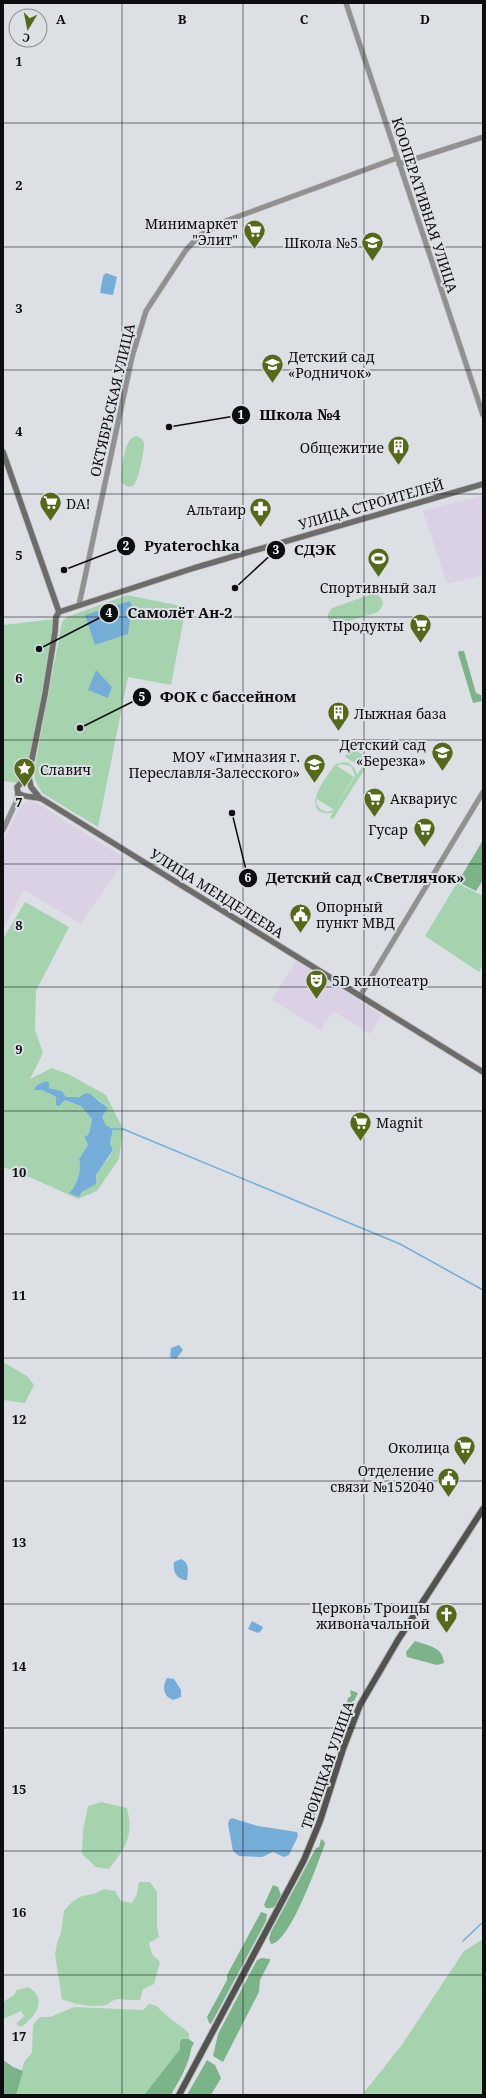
<svg xmlns="http://www.w3.org/2000/svg" width="486" height="2098" viewBox="0 0 486 2098" font-family="'Noto Serif',serif">
	<style>
		.commercial { fill: #dbd1e5 }
		.green { fill: #a5d3ae; fill-rule: evenodd }
		.forest { fill: #7bb488 }
		.water { fill: #75add9 }
		.lines { fill: none; stroke-linecap: round; stroke-linejoin: round }
		.stream { stroke: #75add9; stroke-width: 1.5 }
		.tertiary-casing { stroke: #bbbec3; stroke-width: 6 }
		.secondary-casing { stroke: #bbbec3; stroke-width: 7 }
		.primary-casing { stroke: #bbbec3; stroke-width: 8 }
		.tertiary { stroke: #92918f; stroke-width: 5 }
		.secondary { stroke: #6d6c68; stroke-width: 5.5 }
		.primary { stroke: #53524e; stroke-width: 6 }
		.grid { fill: none; stroke: #0d0e10; stroke-width: 1; stroke-opacity: 0.55 }
		.labels { text-anchor: middle; dominant-baseline: central; stroke-width: 4; stroke-linejoin: round; paint-order: stroke }
		.street-label { font-size: 14px; fill: #0d0e10; stroke: #dce0e5 }
		.poi-label { font-size: 14px; fill: #0d0e10; stroke: #dce0e5; text-anchor: end }
		.grid-label { font-size: 13px; text-anchor: middle; font-weight: bold; fill: #0d0e10; stroke: #dce0e5; stroke-width: 4; stroke-linejoin: round; paint-order: stroke }
		.leader { fill: none; stroke: #0d0e10; stroke-width: 1.5 }
		.callout-dot { fill: #0d0e10; stroke: #dce0e5; stroke-width: 1.5 }
		.mark-label { font-size: 12px; text-anchor: middle; font-weight: bold; fill: #fff }
		.callout-label { font-size: 15px; text-anchor: middle; font-weight: bold; fill: #0d0e10; stroke: #dce0e5; stroke-width: 4; stroke-linejoin: round; paint-order: stroke }
	</style>
	<rect width="100%" height="100%" fill="#dce0e5"/>
	<path class="commercial" d="M483 495V575L447 584 423 511Z
		M32 800 126 859 80 924 24 890 3 930V841L21 805Z
		M296 960 382 1015 370 1034 333 1011 321 1030 272 1000Z"/>
	<path class="green" d="M137 436C140 437 143 439 144 443 145 449 138 482 133 486L128 487 122 483 121 478C123 467 123 437 137 436Z
		M372 594C379 594 383 598 383 605L378 612 339 624C332 625 327 621 328 614L332 608Z
		M127 595 186 607 171 685 128 677 98 827 42 793 35 780 34 771 62 622 67 617Z
		M55 619 27 772 19 783 3 781V625Z
		M351 747 366 757 360 766 345 757Z
		M370 754 373 756 333 819 330 818 333 812C328 814 323 814 318 810 308 800 328 774 335 765 346 758 355 765 357 775ZM341 764 351 766 355 775 353 780 334 809 354 777 337 766ZM317 799 333 809 334 810 327 812 320 809 316 803Z
		M457 883 483 896V965L479 972 425 936Z
		M25 902 69 927 36 991 35 1030 43 1053 30 1079 52 1068 70 1075 106 1095 123 1129 119 1159 97 1191 78 1199 34 1179 3 1167V939ZM46 1081 49 1088 62 1091 66 1097 98 1099 108 1108 102 1117 106 1125 113 1129 110 1143 113 1149C110 1162 93 1170 95 1184L82 1192 80 1195 72 1191C77 1182 82 1169 79 1159L88 1145 86 1135 89 1133 92 1118 81 1106 49 1094 37 1085Z
		M3 1362 27 1376 34 1385 25 1403 3 1400Z
		M101 1802 127 1808C134 1836 126 1847 109 1869L96 1867 82 1854 83 1831 88 1806Z
		M139 1882H150L157 1892V1926L159 1937 149 1943 152 1954 160 1962 154 1984 143 1989 140 2000C132 2001 125 1999 118 1999 114 1999 110 2003 106 2005 93 2008 74 2004 62 1999L55 1954 57 1943 61 1933 64 1911 72 1902 82 1896 94 1894 104 1889 115 1891 121 1901 132 1903 137 1894Z
		M483 1939V2095H362L401 2046 464 1951Z
		M28 1987C49 1999 35 2017 21 2027L16 2024 24 2016 21 2011 3 2019V2002L14 1995 17 1990Z
		M149 2004 157 2006C166 2017 178 2023 189 2033V2039H182L180 2049 144 2095H16L24 2062 32 2053 33 2025 40 2017H50L74 2007 143 2010Z"/>
	<path class="forest" d="M459 651H464L476 693 481 695 482 701 473 703 458 653Z
		M483 840V880L476 891 458 882Z
		M415 1641C429 1646 443 1647 444 1663L437 1665 407 1657 406 1652Z
		M350 1690 358 1693 348 1713 345 1710 348 1698 351 1696Z
		M324 1774 326 1778 312 1825 308 1821C307 1807 313 1784 324 1774Z
		M321 1839 324 1841 325 1844C318 1862 290 1943 271 1944L269 1939 271 1932 316 1848 319 1847Z
		M273 1885 278 1887 281 1895C277 1903 276 1910 266 1908L264 1905Z
		M261 1912 267 1914 266 1921 211 2024 209 2023 207 2017 227 1980V1975Z
		M262 1958 270 1959V1961L260 1980 259 1992 223 2062 213 2056 218 2034 257 1960Z
		M182 2039H189L194 2043C190 2049 191 2054 188 2061 184 2073 177 2084 171 2095H144L180 2049V2042Z
		M3 2060 13 2067 23 2071 16 2095H3Z
		M207 2060 215 2065 221 2078 211 2095H187Z"/>
	<path class="water" d="M106 273 117 277 113 295 100 293 103 276Z
		M130 601 132 606 128 634 95 645 85 615Z
		M96 670 112 687 108 698 88 690Z
		M46 1081 49 1083V1088L62 1091 66 1097H80L86 1093 90 1094 108 1108 102 1117 106 1125 113 1129 110 1143 113 1150 96 1175V1184L82 1192 79 1197 69 1193C77 1186 82 1169 79 1159L88 1145 85 1137 89 1133 92 1119 81 1106 65 1100 59 1106 56 1105V1097L42 1090H34L37 1085Z
		M179 1345 183 1350 176 1359 170 1357 171 1348Z
		M181 1559C190 1563 188 1571 187 1580H184C175 1578 173 1570 174 1562Z
		M252 1621 263 1627 261 1631 258 1633 248 1629Z
		M167 1678 174 1679 181 1690V1697L173 1700C163 1696 162 1687 167 1678Z
		M232 1818 258 1826 297 1832 298 1836 289 1855 284 1857 273 1852 262 1857 239 1856 233 1851 228 1824 229 1820Z"/>
	<g class="lines">
		<path class="stream" d="M113 1129H123L400 1244 483 1290
			M463 1941 483 1922"/>
		<defs>
			<path id="tertiary" d="M346 3 483 415
				M399 164 483 137
				M79 605 132 357 146 311 186 250 199 236 223 222 397 158
				M3 830 16 802 18 792
				M360 996 483 792"/>
			<path id="secondary" d="M3 452 59 612 56 617 55 632 45 694 31 764 24 780 17 787 18 793C24 798 35 796 42 799L483 1072
				M59 612 194 568 483 484
				M28 773 31 787 40 798"/>
			<path id="primary" d="M179 2095 304 1860 320 1821 343 1749 360 1705 398 1640 483 1509"/>
		</defs>
		<use href="#tertiary" class="tertiary-casing"/>
		<use href="#secondary" class="secondary-casing"/>
		<use href="#primary" class="primary-casing"/>
		<use href="#tertiary" class="tertiary"/>
		<use href="#secondary" class="secondary"/>
		<use href="#primary" class="primary"/>
	</g>
	<path class="grid" d="M122 3V2095M243 3V2095M364 3V2095M3 123H483M3 247H483M3 370H483M3 494H483M3 617H483M3 740H483M3 864H483M3 987H483M3 1111H483M3 1234H483M3 1358H483M3 1481H483M3 1604H483M3 1728H483M3 1851H483M3 1975H483"/>
	<defs>
		<symbol id="supermarket-pin" viewBox="-11 -11 22 30"><path d="M0 17L-7.5 6A9.5 9.5 0 1 1 7.5 6Z" fill="#556a19" stroke="#dce0e5"/><path d="M-6-5.5h2.5l.6 2H6L4.5 2H-2.5L-4.4-4H-6ZM-1.5 3.2a1.3 1.3 0 1 0 .1 0ZM3 3.2a1.3 1.3 0 1 0 .1 0Z" fill="#fff"/></symbol>
		<symbol id="school-pin" viewBox="-11 -11 22 30"><path d="M0 17L-7.5 6A9.5 9.5 0 1 1 7.5 6Z" fill="#556a19" stroke="#dce0e5"/><path d="M0-5L7-2L0 1L-7-2ZM-4 1L0 2.5L4 1V4Q0 6-4 4Z" fill="#fff"/></symbol>
		<symbol id="building-pin" viewBox="-11 -11 22 30"><path d="M0 17L-7.5 6A9.5 9.5 0 1 1 7.5 6Z" fill="#556a19" stroke="#dce0e5"/><path d="M-4-6H4V6H1V3H-1V6H-4ZM-2.5-4.3h1.7v1.8h-1.7ZM.8-4.3h1.7v1.8H.8ZM-2.5-1h1.7V.8h-1.7ZM.8-1h1.7V.8H.8Z" fill="#fff"/></symbol>
		<symbol id="pharmacy-pin" viewBox="-11 -11 22 30"><path d="M0 17L-7.5 6A9.5 9.5 0 1 1 7.5 6Z" fill="#556a19" stroke="#dce0e5"/><path d="M-2-6h4v4h4v4h-4v4h-4v-4h-4v-4h4Z" fill="#fff"/></symbol>
		<symbol id="stadium-pin" viewBox="-11 -11 22 30"><path d="M0 17L-7.5 6A9.5 9.5 0 1 1 7.5 6Z" fill="#556a19" stroke="#dce0e5"/><path d="M0-5a6.5 5 0 1 0 0 10a6.5 5 0 1 0 0-10ZM-3.5-1.8h7v3.6h-7Z" fill="#fff"/></symbol>
		<symbol id="sight-pin" viewBox="-11 -11 22 30"><path d="M0 17L-7.5 6A9.5 9.5 0 1 1 7.5 6Z" fill="#556a19" stroke="#dce0e5"/><path d="M0-6L1.8-2.2L6-1.7L2.9 1.2L3.7 5.4L0 3.3L-3.7 5.4L-2.9 1.2L-6-1.7L-1.8-2.2Z" fill="#fff"/></symbol>
		<symbol id="civic-pin" viewBox="-11 -11 22 30"><path d="M0 17L-7.5 6A9.5 9.5 0 1 1 7.5 6Z" fill="#556a19" stroke="#dce0e5"/><path d="M-.6-6.5H3V-4.5H.6V-3L4-1V1h2V6H-6V1h2V-1L-.6-3ZM-1.2 2.5V6h2.4V2.5Z" fill="#fff"/></symbol>
		<symbol id="theatre-pin" viewBox="-11 -11 22 30"><path d="M0 17L-7.5 6A9.5 9.5 0 1 1 7.5 6Z" fill="#556a19" stroke="#dce0e5"/><path d="M-5-5.5Q0-4 5-5.5V0Q5 5 0 6Q-5 5-5 0ZM-3.3-2.5H-1v1.5H-3.3ZM1-2.5H3.3v1.5H1ZM-2.8 1Q0 5.5 2.8 1Z" fill="#fff"/></symbol>
		<symbol id="church-pin" viewBox="-11 -11 22 30"><path d="M0 17L-7.5 6A9.5 9.5 0 1 1 7.5 6Z" fill="#556a19" stroke="#dce0e5"/><path d="M-1.2-6h2.4v3.5h3.3v2.4h-3.3V6h-2.4V-.1h-3.3v-2.4h3.3Z" fill="#fff"/></symbol>
	</defs>
	<g fill-rule="evenodd">
		<use href="#supermarket-pin" x="242" y="218" width="25" height="34"/>
		<use href="#school-pin" x="360" y="230" width="25" height="34"/>
		<use href="#school-pin" x="260" y="352" width="25" height="34"/>
		<use href="#building-pin" x="386" y="434" width="25" height="34"/>
		<use href="#supermarket-pin" x="38" y="490" width="25" height="34"/>
		<use href="#pharmacy-pin" x="248" y="496" width="25" height="34"/>
		<use href="#stadium-pin" x="366" y="546" width="25" height="34"/>
		<use href="#supermarket-pin" x="408" y="612" width="25" height="34"/>
		<use href="#building-pin" x="326" y="700" width="25" height="34"/>
		<use href="#school-pin" x="430" y="740" width="25" height="34"/>
		<use href="#school-pin" x="302" y="752" width="25" height="34"/>
		<use href="#sight-pin" x="12" y="756" width="25" height="34"/>
		<use href="#supermarket-pin" x="362" y="786" width="25" height="34"/>
		<use href="#supermarket-pin" x="412" y="816" width="25" height="34"/>
		<use href="#civic-pin" x="288" y="902" width="25" height="34"/>
		<use href="#theatre-pin" x="304" y="968" width="25" height="34"/>
		<use href="#supermarket-pin" x="348" y="1110" width="25" height="34"/>
		<use href="#supermarket-pin" x="452" y="1434" width="25" height="34"/>
		<use href="#civic-pin" x="436" y="1466" width="25" height="34"/>
		<use href="#church-pin" x="434" y="1602" width="25" height="34"/>
	</g>
	<g class="labels">
		<g class="street-label">
			<text transform="translate(425 205) rotate(72)">КООПЕРАТИВНАЯ УЛИЦА</text>
			<text transform="translate(112 400) rotate(-77)">ОКТЯБРЬСКАЯ УЛИЦА</text>
			<text transform="translate(371 504) rotate(-16)">УЛИЦА СТРОИТЕЛЕЙ</text>
			<text transform="translate(217 893) rotate(32)">УЛИЦА МЕНДЕЛЕЕВА</text>
			<text transform="translate(327 1765) rotate(-71)">ТРОИЦКАЯ УЛИЦА</text>
		</g>
		<g class="poi-label">
			<text x="238" y="223">Минимаркет<tspan x="238" dy="16">"Элит"</tspan></text>
			<text x="358" y="242">Школа №5</text>
			<text x="288" y="356" text-anchor="start">Детский сад<tspan x="288" dy="16">«Родничок»</tspan></text>
			<text x="384" y="447">Общежитие</text>
			<text x="66" y="503" text-anchor="start">DA!</text>
			<text x="246" y="509">Альтаир</text>
			<text x="378" y="587" text-anchor="middle">Спортивный зал</text>
			<text x="404" y="625">Продукты</text>
			<text x="354" y="713" text-anchor="start">Лыжная база</text>
			<text x="426" y="744">Детский сад<tspan x="426" dy="16">«Березка»</tspan></text>
			<text x="300" y="756">МОУ «Гимназия г.<tspan x="300" dy="16">Переславля-Залесского»</tspan></text>
			<text x="40" y="769" text-anchor="start">Славич</text>
			<text x="390" y="798" text-anchor="start">Аквариус</text>
			<text x="408" y="829">Гусар</text>
			<text x="316" y="906" text-anchor="start">Опорный<tspan x="316" dy="16">пункт МВД</tspan></text>
			<text x="332" y="980" text-anchor="start">5D кинотеатр</text>
			<text x="376" y="1122" text-anchor="start">Magnit</text>
			<text x="450" y="1447">Околица</text>
			<text x="434" y="1470">Отделение<tspan x="434" dy="16">связи №152040</tspan></text>
			<text x="430" y="1607">Церковь Троицы<tspan x="430" dy="16">живоначальной</tspan></text>
		</g>
	</g>
	<g class="grid-label">
		<text x="61" y="24">A</text>
		<text x="182" y="24">B</text>
		<text x="304" y="24">C</text>
		<text x="425" y="24">D</text>
		<text x="19" y="66">1</text>
		<text x="19" y="190">2</text>
		<text x="19" y="313">3</text>
		<text x="19" y="436">4</text>
		<text x="19" y="560">5</text>
		<text x="19" y="683">6</text>
		<text x="19" y="807">7</text>
		<text x="19" y="930">8</text>
		<text x="19" y="1054">9</text>
		<text x="19" y="1177">10</text>
		<text x="19" y="1300">11</text>
		<text x="19" y="1424">12</text>
		<text x="19" y="1547">13</text>
		<text x="19" y="1671">14</text>
		<text x="19" y="1794">15</text>
		<text x="19" y="1917">16</text>
		<text x="19" y="2041">17</text>
	</g>
	<path class="leader" d="M169 427L241 415M64 570L126 546M235 588L276 550M39 649L109 613M80 728L142 697M232 813L248 878"/>
	<g class="callout-dot">
		<circle cx="169" cy="427" r="4"/>
		<circle cx="64" cy="570" r="4"/>
		<circle cx="235" cy="588" r="4"/>
		<circle cx="39" cy="649" r="4"/>
		<circle cx="80" cy="728" r="4"/>
		<circle cx="232" cy="813" r="4"/>
		<circle cx="241" cy="415" r="10"/>
		<circle cx="126" cy="546" r="10"/>
		<circle cx="276" cy="550" r="10"/>
		<circle cx="109" cy="613" r="10"/>
		<circle cx="142" cy="697" r="10"/>
		<circle cx="248" cy="878" r="10"/>
	</g>
	<g class="mark-label">
		<text x="241" y="419">1</text>
		<text x="126" y="550">2</text>
		<text x="276" y="554">3</text>
		<text x="109" y="617">4</text>
		<text x="142" y="701">5</text>
		<text x="248" y="882">6</text>
	</g>
	<g class="callout-label">
		<text x="300" y="420">Школа №4</text>
		<text x="192" y="551">Pyaterochka</text>
		<text x="315" y="555">СДЭК</text>
		<text x="180" y="618">Самолёт Ан-2</text>
		<text x="228" y="702">ФОК с бассейном</text>
		<text x="365" y="883">Детский сад «Светлячок»</text>
	</g>
	<rect width="486" height="2098" fill="none" stroke="#0d0e10" stroke-width="8"/>
	<g transform="translate(28 28) rotate(190)"><circle r="19" fill="#dce0e5" stroke="#898c90"/>
	<path d="M0-3L7 15L0 10L-7 15Z" fill="#556a19"/>
	<text y="-6" font-size="11" font-weight="bold" text-anchor="middle" fill="#0d0e10">С</text>
	</g>
</svg>
